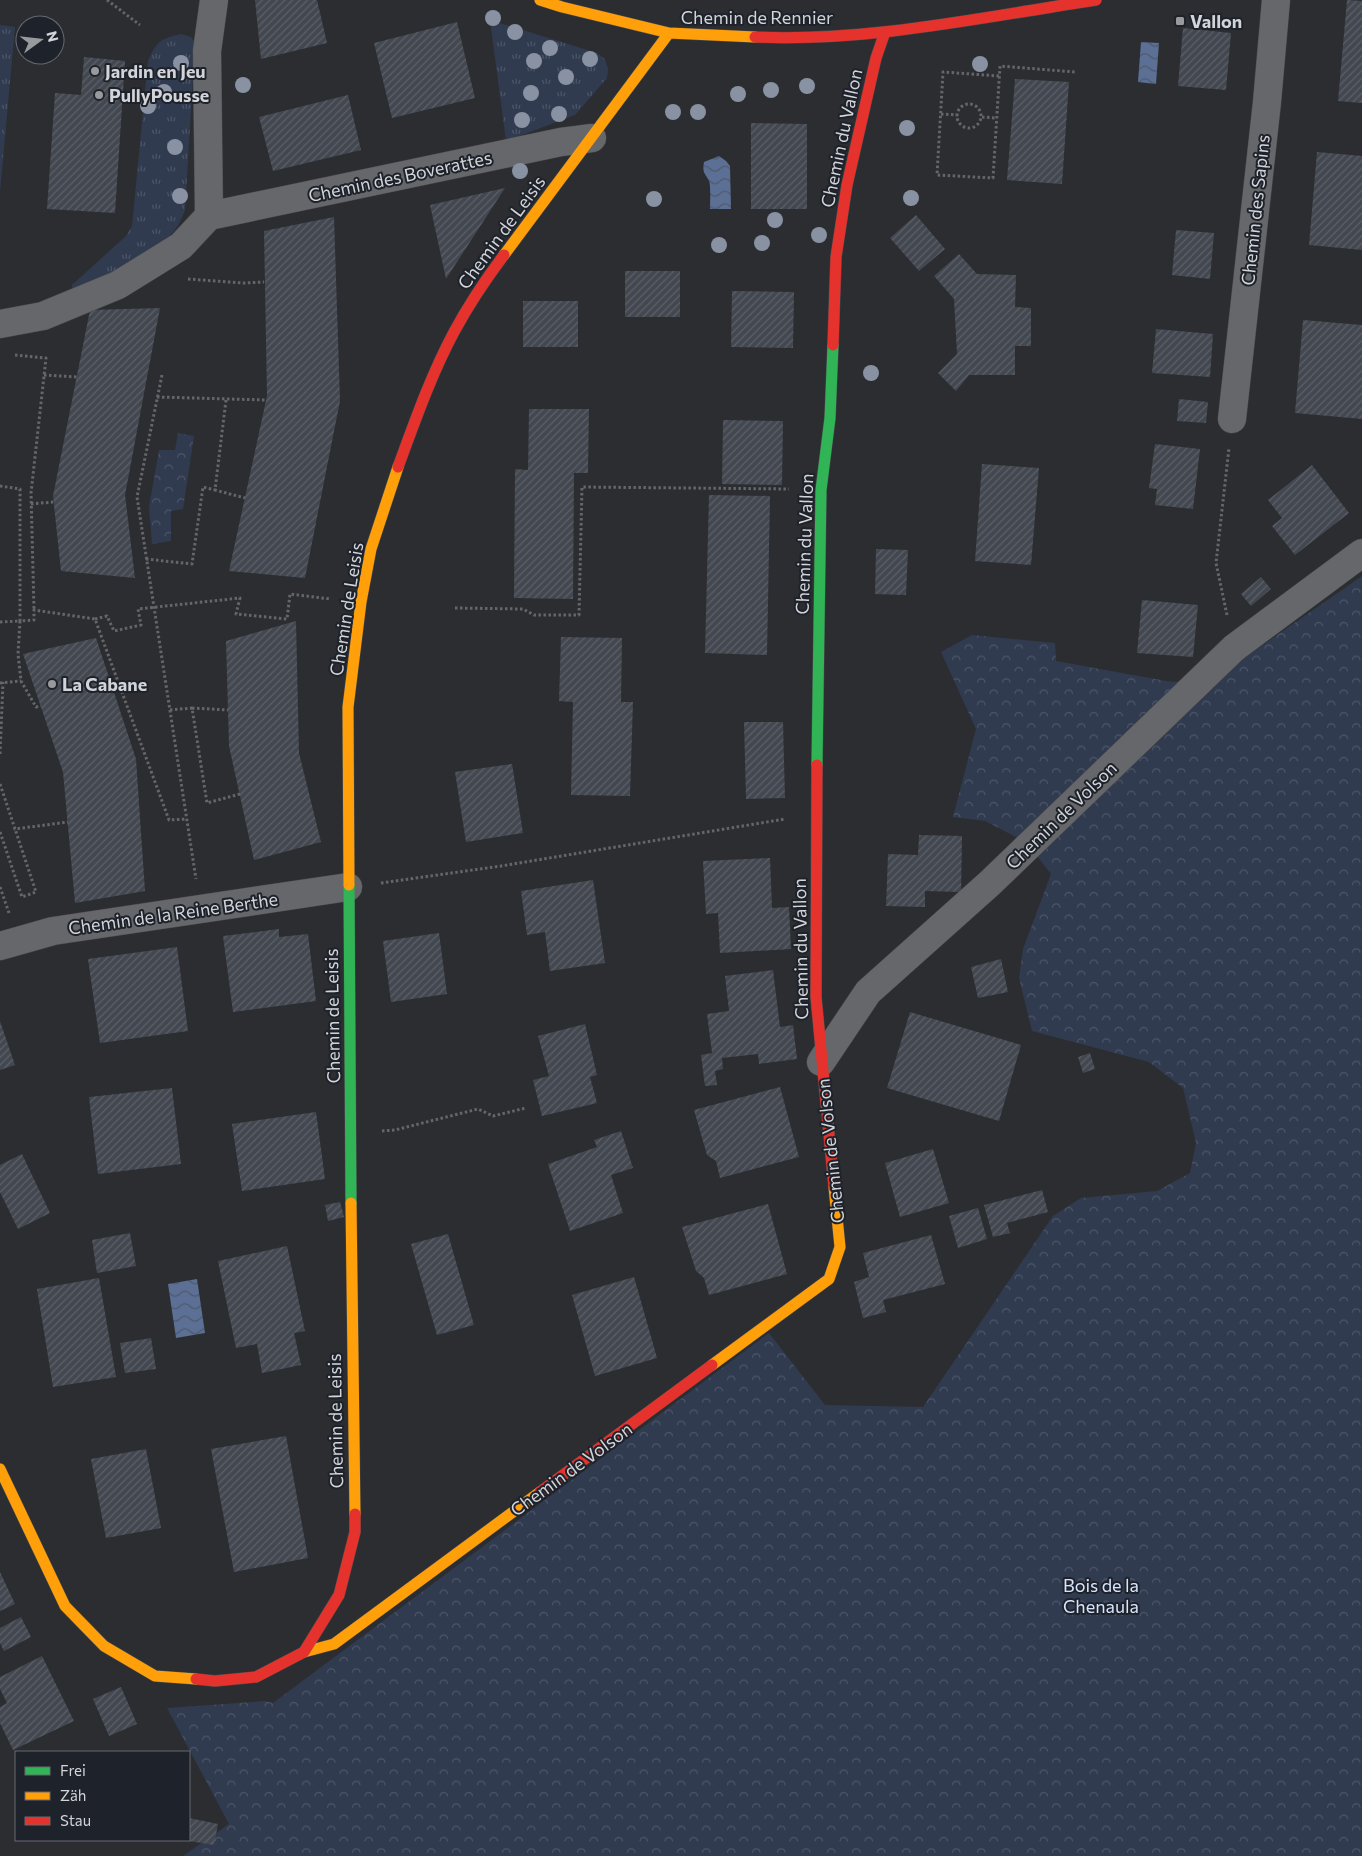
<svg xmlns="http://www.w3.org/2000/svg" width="1362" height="1856" viewBox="0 0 1362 1856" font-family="Commissioner,sans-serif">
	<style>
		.grass { fill: url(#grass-tufts) }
		.forest { fill: url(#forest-crowns) }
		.water { fill: url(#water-waves) }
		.building { fill: url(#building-hatch) }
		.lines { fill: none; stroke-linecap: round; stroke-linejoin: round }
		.street-casing { stroke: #46484b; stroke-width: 29 }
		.fast-casing { stroke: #46484b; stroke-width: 12 }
		.slow-casing { stroke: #46484b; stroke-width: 12 }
		.jam-casing { stroke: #46484b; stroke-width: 12 }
		.path { stroke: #656669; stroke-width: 3; stroke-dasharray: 2.5 2.5; stroke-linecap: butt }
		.street { stroke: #66676a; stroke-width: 28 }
		.fast { stroke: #30b455; stroke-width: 11 }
		.slow { stroke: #ff9f0a; stroke-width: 11 }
		.jam { stroke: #e5322d; stroke-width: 11 }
		.tree { fill: #8992a2 }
		.poi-dot { fill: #989a9e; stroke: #1e222a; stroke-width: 2 }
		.labels { text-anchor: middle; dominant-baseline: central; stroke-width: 4; stroke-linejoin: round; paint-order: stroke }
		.street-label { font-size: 18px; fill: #d2d4d9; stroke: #1e222a }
		.poi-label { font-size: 18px; font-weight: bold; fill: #d2d4d9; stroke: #1e222a; text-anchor: start }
		.park-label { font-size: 18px; fill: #d6e4fe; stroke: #1e222a }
	</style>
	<defs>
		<pattern id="grass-tufts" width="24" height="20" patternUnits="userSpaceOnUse" patternTransform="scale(1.25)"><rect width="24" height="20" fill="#303b50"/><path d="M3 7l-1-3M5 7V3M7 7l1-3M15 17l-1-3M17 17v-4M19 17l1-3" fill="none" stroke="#4d5669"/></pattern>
		<pattern id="forest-crowns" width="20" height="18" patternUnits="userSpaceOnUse" patternTransform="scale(1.25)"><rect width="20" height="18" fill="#303b50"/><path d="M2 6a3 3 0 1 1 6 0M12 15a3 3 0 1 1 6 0" fill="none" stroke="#4d5669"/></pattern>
		<pattern id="water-waves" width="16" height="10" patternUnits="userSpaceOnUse" patternTransform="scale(1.25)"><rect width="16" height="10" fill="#5c6f94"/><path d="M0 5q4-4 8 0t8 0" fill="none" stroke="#4f5a6f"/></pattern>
		<pattern id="building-hatch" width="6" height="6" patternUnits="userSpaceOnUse" patternTransform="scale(1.25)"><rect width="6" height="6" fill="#424750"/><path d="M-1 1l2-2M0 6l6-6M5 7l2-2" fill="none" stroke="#5c6169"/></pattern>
	</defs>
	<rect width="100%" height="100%" fill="#2b2d31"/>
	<path class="grass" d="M490 20 597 53 605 59 608 69 607 78 575 115 506 141Z
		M0 25 15 27 0 192Z
		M181 34 191 37 195 43 185 210C182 217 179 225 174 231 151 260 105 278 72 294V285L126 236 132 226 148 61C157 41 160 39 181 34Z"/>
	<path class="forest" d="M178 433 194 436 183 509 171 511V541L152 544 149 507 159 450H175Z
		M1362 576V1856H183L229 1824 167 1708 265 1701 273 1703 769 1333 825 1405 923 1407 1053 1216 1081 1198 1157 1191 1190 1173 1196 1143 1183 1088 1149 1062 1032 1031 1019 978 1023 949 1051 874 1026 842 985 821 953 817 976 729 941 652 972 635 1055 643 1056 661 1166 681 1207 684Z"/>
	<path class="water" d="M1141 42 1159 43 1156 84 1138 82Z
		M719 156 726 161 730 166 731 209H710C710 203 711 186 709 181 705 172 702 174 704 162Z
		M197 1279 205 1333 176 1338 168 1284Z"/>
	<path class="building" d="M255 0H317L327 43 261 59Z
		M1347 0 1362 1V103L1338 101Z
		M457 22 475 98 392 118 374 43Z
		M1183 28 1231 33 1226 90 1178 86Z
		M84 57 125 61 115 213 47 209 55 93 81 95Z
		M1015 79 1069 82 1062 184 1007 180Z
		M348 95 361 150 273 171 259 117Z
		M751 123 807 124V209H751Z
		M1317 152 1362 156V250L1309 245Z
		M505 188 446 279 430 205Z
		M916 215 945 249 919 271 890 238Z
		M334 217 340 401 305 578 229 571 267 396 264 231Z
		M1176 230 1214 233 1210 279 1172 275Z
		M959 254 977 274 1016 275 1015 307 1031 308V346H1015V375H969L956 391 938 373 957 354 954 299 934 276Z
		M625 271H680V317H625Z
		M732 291 794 292 793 348 731 347Z
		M523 301H578V347H523Z
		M160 308 125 495 135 578 61 571 53 496 90 310Z
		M1303 320 1362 325V419L1295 413Z
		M1156 329 1213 334 1210 377 1152 373Z
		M1179 399 1208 402 1206 423 1177 421Z
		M529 409H589L588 473H574L573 599 514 598 515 469 528 470Z
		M723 420 783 421 782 485 722 484Z
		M1155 444 1200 449 1193 509 1155 505 1157 489 1149 488Z
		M982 464 1039 468 1031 565 975 561Z
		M1312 465 1349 513 1295 555 1272 526 1282 518 1268 500Z
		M709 495 770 496 767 655 705 653Z
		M876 549 908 550 906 595 875 594Z
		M1261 577 1271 589 1251 606 1241 594Z
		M1142 600 1198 605 1193 657 1137 653Z
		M296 621 299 753 321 842 254 860 229 746 226 641Z
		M561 637 622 638 621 702H633L630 796 571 795 573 702 559 701Z
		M96 638 136 759 145 891 75 903 63 772 23 654Z
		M744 722H783L785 798 746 799Z
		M512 764 523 833 466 842 455 772Z
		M919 835 962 836 961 892 925 891V907L886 906 888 854 918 855Z
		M770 858 772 908 789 907 791 949 720 953 718 913 706 914 703 861Z
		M593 880 605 963 550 971 545 932 527 935 521 891Z
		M279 929V937L308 934 316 1001 233 1012 223 936Z
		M439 933 447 994 391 1002 383 941Z
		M177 947 188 1031 100 1043 88 959Z
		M1001 959 1008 992 978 998 971 967Z
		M773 970 780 1027 793 1025 797 1059 759 1064 758 1054 722 1058 723 1069 715 1071 717 1085 705 1086 701 1055 712 1053 707 1014 729 1011 725 976Z
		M910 1012 1021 1045 999 1121 887 1088Z
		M0 1021 15 1065 0 1070Z
		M585 1024 597 1075 590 1077 597 1103 542 1116 533 1080 549 1076 538 1036Z
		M1090 1053 1095 1069 1083 1073 1078 1057Z
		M780 1087 799 1157 720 1178 716 1161 707 1155 694 1110Z
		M172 1088 181 1164 98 1174 89 1097Z
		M316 1112 325 1179 242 1191 232 1124Z
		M621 1131 633 1168 611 1175 623 1213 570 1231 548 1164 597 1147 594 1140Z
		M933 1149 949 1203 900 1217 885 1163Z
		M22 1154 50 1213 18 1229 0 1192V1165Z
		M1042 1190 1048 1212 1007 1223 1010 1233 993 1237 984 1205Z
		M340 1202 344 1217 328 1221 325 1205Z
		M768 1204 787 1274 709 1295 704 1278 696 1271 682 1227Z
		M978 1208 987 1239 958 1248 949 1216Z
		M130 1233 136 1266 97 1273 92 1240Z
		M448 1234 474 1325 437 1335 411 1244Z
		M931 1235 945 1284 883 1300 886 1312 863 1318 854 1282 869 1277 863 1253Z
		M287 1246 305 1331 294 1333 301 1365 262 1373 257 1344 236 1348 218 1261Z
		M634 1277 657 1358 595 1376 572 1295Z
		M99 1278 116 1377 53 1387 37 1289Z
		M151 1338 156 1369 125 1373 120 1343Z
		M286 1436 308 1558 234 1572 211 1449Z
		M146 1449 161 1528 106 1538 91 1459Z
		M0 1572 15 1604 0 1611Z
		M21 1617 31 1637 4 1651 0 1643V1628Z
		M42 1656 74 1721 13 1750 0 1723V1707L7 1703 0 1689V1677Z
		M121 1687 137 1724 109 1736 93 1699Z
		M189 1818 218 1824 214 1845 189 1841Z"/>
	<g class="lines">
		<defs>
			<path id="street" d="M209 216 207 51 214 0
				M0 324 43 316 118 285 181 246 209 216 561 142 592 138
				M1232 419 1267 102 1276 0
				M0 946 53 931 348 887
				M821 1062 868 992 990 883 1234 648 1362 553"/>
			<path id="fast" d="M817 765 821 490 830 418 833 345
				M349 885 351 1203"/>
			<path id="slow" d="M540 0 562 7 669 33 755 37
				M504 255 669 33
				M349 885 348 707 361 602 371 549 398 467
				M351 1203 355 1514
				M712 1365 829 1279 840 1247 834 1187
				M0 1469 65 1606 104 1646 155 1676 196 1679
				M304 1652 334 1644 540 1492"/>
			<path id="jam" d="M755 37C869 42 983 17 1096 0
				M833 345 836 257 847 185 876 58 885 32
				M398 467C415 421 431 375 454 332 468 306 486 279 504 255
				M817 765 816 997 834 1187
				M540 1492 712 1365
				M196 1679 215 1681 256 1677 304 1652 339 1595 355 1532V1514"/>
		</defs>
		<use href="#street" class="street-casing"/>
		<use href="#fast" class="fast-casing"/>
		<use href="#slow" class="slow-casing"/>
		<use href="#jam" class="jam-casing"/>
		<path class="path" d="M107 0 140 25
			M999 76 943 72 937 175 993 178 1000 66 1075 72
			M957 116a12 12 0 1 1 24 0a12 12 0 1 1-24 0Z
			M941 114 958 115
			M982 117 996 118
			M188 279 243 283 264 282
			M15 355 46 358 31 493 34 610
			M44 375 77 377
			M162 375 137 497 196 879
			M157 397 266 400
			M226 400 215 490 245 498
			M0 486 20 489V621L34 620V610L95 619 169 820 187 819
			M31 504 53 502
			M146 559 192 564 203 487 215 490
			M455 608 523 609 534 615H579L582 487 789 489
			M1227 615 1216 563 1229 448
			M95 619 107 616 114 631 141 625 138 609 240 598 236 614 287 619 290 594 330 599
			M0 622 20 621 18 654 21 681 36 707 41 706
			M0 683 21 681
			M192 708 228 710
			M170 710 192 708 207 803 240 794
			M0 754 3 682
			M0 784 15 829 68 822
			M0 832 22 897 36 892 15 829
			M381 883 501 866 785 819
			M0 887 9 913
			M382 1131 395 1130 478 1109 493 1116 526 1108"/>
		<use href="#street" class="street"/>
		<use href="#fast" class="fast"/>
		<use href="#slow" class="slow"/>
		<use href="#jam" class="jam"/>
	</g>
	<g class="tree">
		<circle cx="493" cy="18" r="8"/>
		<circle cx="515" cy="32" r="8"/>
		<circle cx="550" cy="48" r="8"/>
		<circle cx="590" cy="59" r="8"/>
		<circle cx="534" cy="61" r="8"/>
		<circle cx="181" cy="63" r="8"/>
		<circle cx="980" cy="64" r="8"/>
		<circle cx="566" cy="77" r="8"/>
		<circle cx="243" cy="85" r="8"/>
		<circle cx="807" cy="86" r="8"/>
		<circle cx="771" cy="90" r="8"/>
		<circle cx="164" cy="92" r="8"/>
		<circle cx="531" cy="93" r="8"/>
		<circle cx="738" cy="94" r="8"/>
		<circle cx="148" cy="106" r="8"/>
		<circle cx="673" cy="112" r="8"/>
		<circle cx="698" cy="112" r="8"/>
		<circle cx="559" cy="114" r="8"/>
		<circle cx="522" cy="120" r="8"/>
		<circle cx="907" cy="128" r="8"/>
		<circle cx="175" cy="147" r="8"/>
		<circle cx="520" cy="171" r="8"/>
		<circle cx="180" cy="196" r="8"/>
		<circle cx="911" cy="198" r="8"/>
		<circle cx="654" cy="199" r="8"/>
		<circle cx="775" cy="220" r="8"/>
		<circle cx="819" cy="235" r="8"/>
		<circle cx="762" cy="243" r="8"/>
		<circle cx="719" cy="245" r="8"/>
		<circle cx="871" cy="373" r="8"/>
	</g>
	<g class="poi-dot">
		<rect x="1175" y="16" width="10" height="10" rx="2.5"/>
		<circle cx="95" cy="71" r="5"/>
		<circle cx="99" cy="95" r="5"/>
		<circle cx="52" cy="684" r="5"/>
	</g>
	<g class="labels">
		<g class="street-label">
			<text x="757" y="17">Chemin de Rennier</text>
			<text transform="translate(841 138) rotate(-78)">Chemin du Vallon</text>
			<text transform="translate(400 176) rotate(-12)">Chemin des Boverattes</text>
			<text transform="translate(1255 210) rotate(-84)">Chemin des Sapins</text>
			<text transform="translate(501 232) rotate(-54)">Chemin de Leisis</text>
			<text transform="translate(804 544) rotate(-88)">Chemin du Vallon</text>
			<text transform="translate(346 609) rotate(-81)">Chemin de Leisis</text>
			<text transform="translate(1061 815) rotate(-44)">Chemin de Volson</text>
			<text transform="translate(173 913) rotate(-8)">Chemin de la Reine Berthe</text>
			<text transform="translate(800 949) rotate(-91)">Chemin du Vallon</text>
			<text transform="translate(332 1016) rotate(-91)">Chemin de Leisis</text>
			<text transform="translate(830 1151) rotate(-96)">Chemin de Volson</text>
			<text transform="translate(335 1421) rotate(-91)">Chemin de Leisis</text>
			<text transform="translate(571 1469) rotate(-36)">Chemin de Volson</text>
		</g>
		<g class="poi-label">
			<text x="1190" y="21">Vallon</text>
			<text x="105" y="71">Jardin en Jeu</text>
			<text x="109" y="95">PullyPousse</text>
			<text x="62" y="684">La Cabane</text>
		</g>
		<g class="park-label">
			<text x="1101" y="1585">Bois de la<tspan x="1101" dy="21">Chenaula</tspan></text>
		</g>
	</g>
	<rect x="15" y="1751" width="175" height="90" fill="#1e222a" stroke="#666970"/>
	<rect x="25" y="1767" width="25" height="8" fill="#30b455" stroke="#666970"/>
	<text x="60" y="1776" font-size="15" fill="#d2d4d9">Frei</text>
	<rect x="25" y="1792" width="25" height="8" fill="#ff9f0a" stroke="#666970"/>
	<text x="60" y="1801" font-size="15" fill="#d2d4d9">Zäh</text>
	<rect x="25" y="1817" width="25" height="8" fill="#e5322d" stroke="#666970"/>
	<text x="60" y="1826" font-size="15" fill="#d2d4d9">Stau</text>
	<g transform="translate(40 40) rotate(75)"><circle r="24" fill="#1e222a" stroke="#666970"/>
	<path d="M0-4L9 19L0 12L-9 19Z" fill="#989a9e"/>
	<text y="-8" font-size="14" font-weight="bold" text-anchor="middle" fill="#d2d4d9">N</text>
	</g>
</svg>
